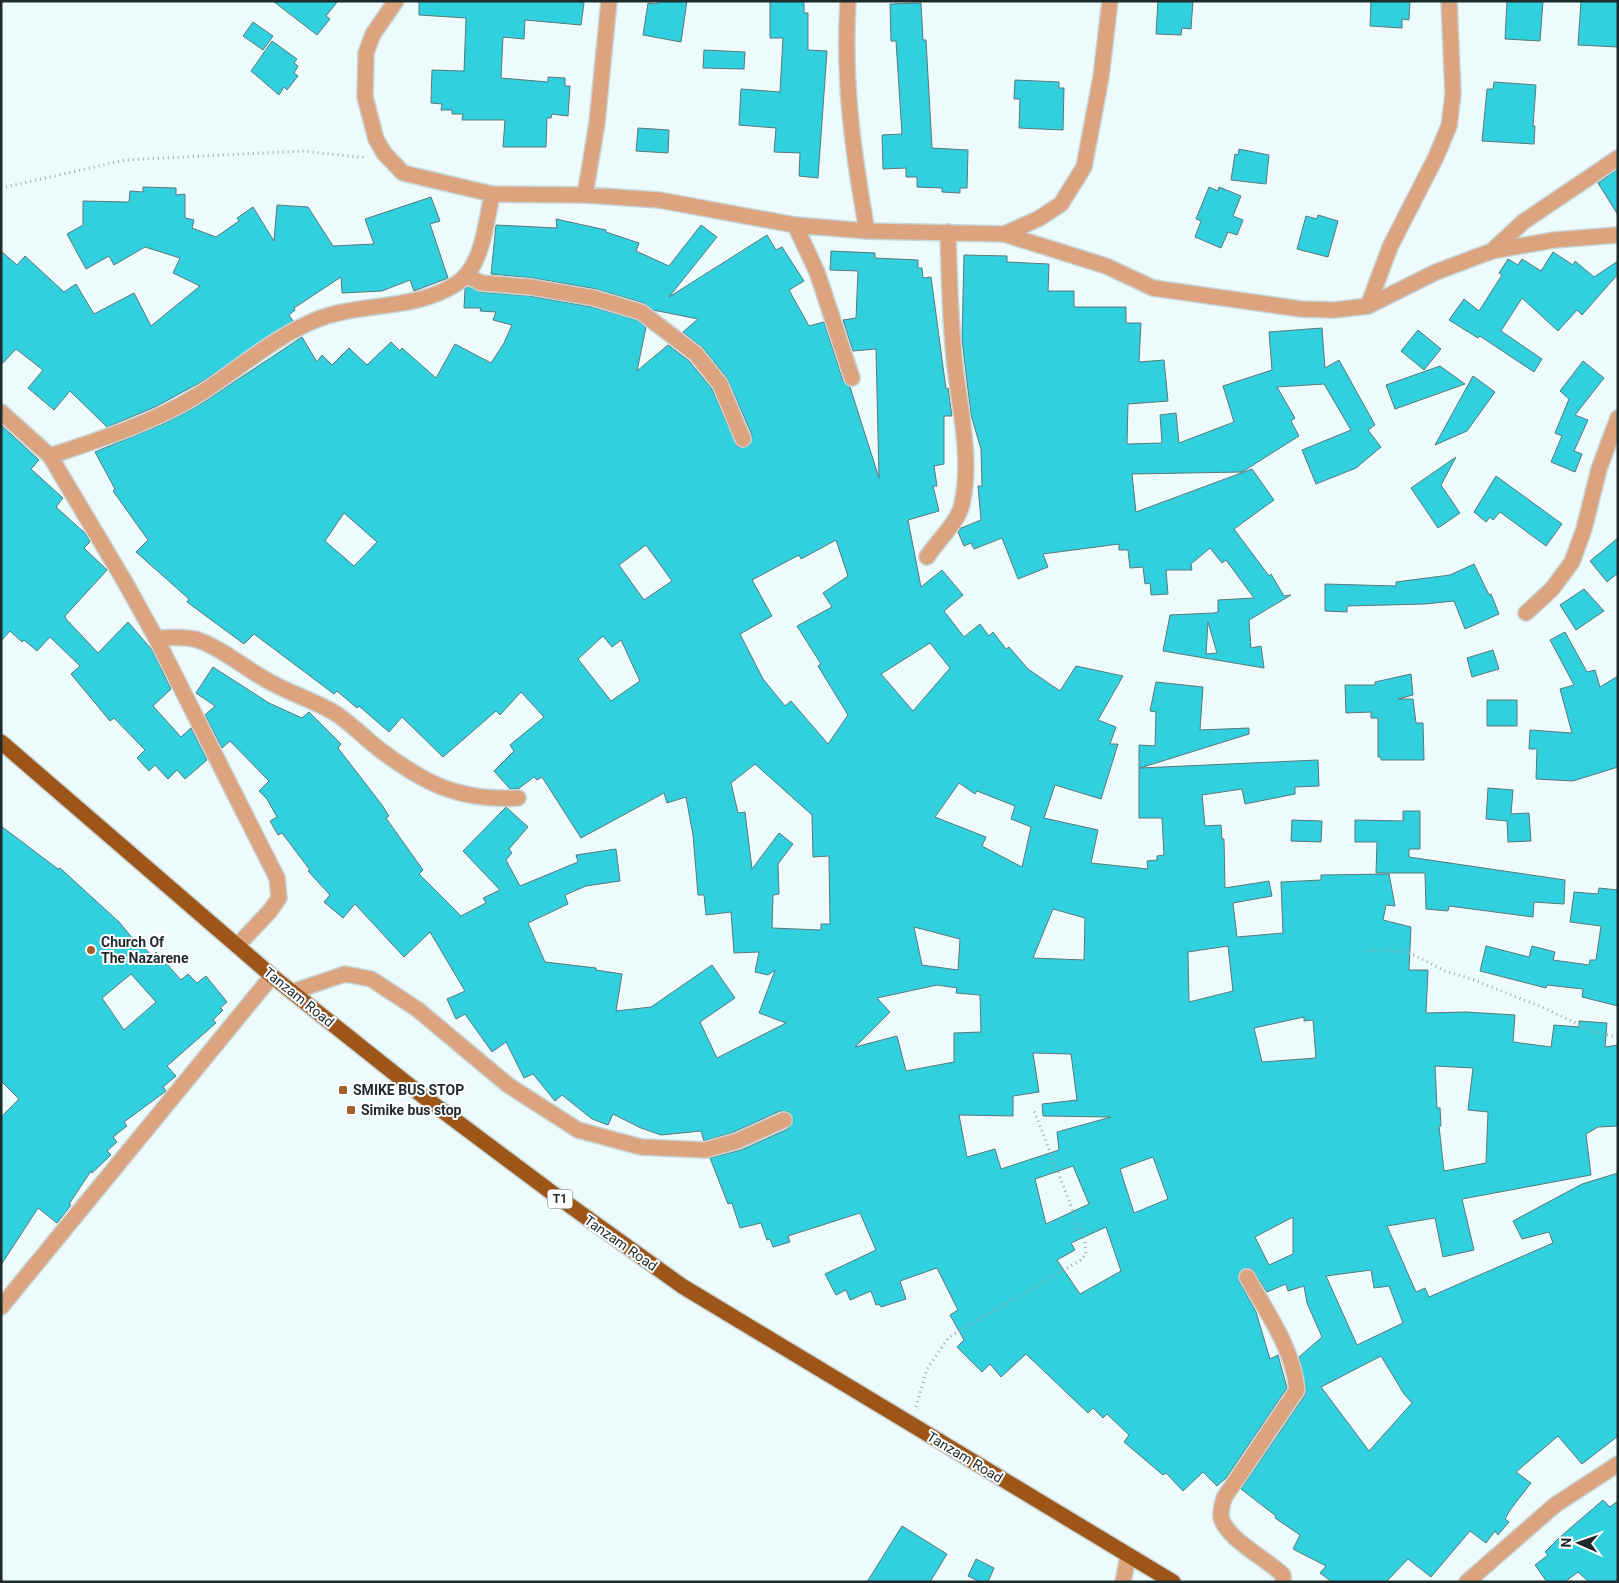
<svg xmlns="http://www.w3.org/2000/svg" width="1619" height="1583" viewBox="0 0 1619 1583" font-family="Roboto,sans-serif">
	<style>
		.building { fill: #30d0df; stroke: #5a787b; fill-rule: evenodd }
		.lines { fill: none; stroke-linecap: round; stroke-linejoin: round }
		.minor-casing { stroke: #c8d5d7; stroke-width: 18 }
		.tertiary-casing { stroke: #c8d5d7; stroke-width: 18 }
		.trunk-casing { stroke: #c8d5d7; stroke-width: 18 }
		.path { stroke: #9daaac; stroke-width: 3; stroke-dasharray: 1 4; stroke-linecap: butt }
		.minor { stroke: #dba37e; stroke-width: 15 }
		.tertiary { stroke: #dba37e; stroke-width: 15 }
		.trunk { stroke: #9e5618; stroke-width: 15 }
		.poi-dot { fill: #a15f2c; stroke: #fff; stroke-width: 2 }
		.labels { text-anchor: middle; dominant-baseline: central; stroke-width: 4; stroke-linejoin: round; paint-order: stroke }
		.shield { fill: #fff; stroke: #61696b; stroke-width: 1 }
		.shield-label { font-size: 12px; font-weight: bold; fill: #1d292b }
		.poi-label { font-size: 14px; font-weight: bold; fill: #1d292b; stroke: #fff; text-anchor: start }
		.street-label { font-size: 14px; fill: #1d292b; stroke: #fff }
	</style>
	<rect width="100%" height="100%" fill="#eefbfd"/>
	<path class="building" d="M273 1H338L326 16 330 19 317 35Z
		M419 1H576L584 3 581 25 525 20 524 39 503 37 501 78 548 82V77L565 78V86H570L568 116 552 114 551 118H547L546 147H503L505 120H462L463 114H452V110H441L442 104 431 103 432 70 464 71 466 18 419 15Z
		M658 1H687L681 42 643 35 648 3 657 4Z
		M770 1H804V13H808V50L827 51 818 178 799 176 800 153 774 152 776 128 739 125 741 89 780 92 783 38H770Z
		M1158 1H1193L1191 29 1182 28 1181 35 1156 34Z
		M1371 1H1410L1409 20 1402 19V28L1370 26Z
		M1507 1H1543L1540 41 1505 39Z
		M1581 1H1618V47L1578 45Z
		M921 3 923 40H926L932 148 968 150 967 188H960V193L942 192V188L917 187V177H906V168L883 169 882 135 902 134 896 41H891L890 4Z
		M253 22 273 36 263 50 243 36Z
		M272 41 297 59 294 63 298 66 294 73 298 76 287 90 284 87 279 95 251 71Z
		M704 50 745 52 744 69 703 68Z
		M1015 80 1059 82V88H1064L1063 130 1019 128 1020 99H1014Z
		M1494 82 1536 85 1533 126H1535L1534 144 1482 141 1487 89H1493Z
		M638 128 669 130 668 153 636 151Z
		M1239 149 1269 155 1266 184 1231 180 1235 154 1238 155Z
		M1618 169V215L1598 183Z
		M143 187 176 188V195L185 194V218L194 220 192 228 216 237 239 221 237 218 253 207 274 241 277 205 308 207 333 246 374 244 365 219 431 197 440 221 430 224 448 278 414 291 410 280 382 291 342 293 341 277 294 308 295 310 289 315 293 321 203 381 155 407 107 427 70 391 54 410 28 388 43 370 16 349 1 365V251L17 265 25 256 64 292 76 284 94 314 134 293 151 326 200 286 173 273 180 258 145 247 114 265 109 256 86 269 67 234 83 225V201L129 202 130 191 143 192Z
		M1209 187 1218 191 1219 187 1241 196 1233 216 1243 220 1237 235 1228 232 1221 248 1195 237 1201 221 1196 219Z
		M1318 215 1338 221 1328 257 1297 249 1306 216 1317 219Z
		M556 219 606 230V232L639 243 636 251 669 266 701 225 717 237 669 297 767 235 776 250 782 247 804 281 789 290 809 326 824 322 843 381 850 387 879 478 876 349 853 351 843 320 856 318 858 271 830 270 831 251 875 253V258L918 260V268H922L923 278 931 277 946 389 948 388 952 416H944V464L934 466 937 486H933L939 511 908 520 921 587 942 570 963 595 944 611 964 637 980 624 989 636 993 632 1006 649 1009 647 1028 669 1060 691 1076 666 1123 676 1098 720 1116 727 1110 744H1118L1101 799 1055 785 1044 818 1098 830 1091 863 1148 869 1147 861 1157 860V856L1164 855 1162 818H1139V745L1155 746 1156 712 1150 711 1156 682 1203 687 1200 730 1249 728V734L1140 768 1318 760 1319 786 1295 787V794L1245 804 1242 789 1202 795 1205 826 1221 825 1222 839H1224L1225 888 1269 881 1272 896 1233 903 1237 937 1283 933 1281 882 1321 880V875L1389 874 1395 906 1386 905 1383 920 1411 927 1409 970H1428L1426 1013 1466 1012 1515 1015 1513 1042 1551 1047 1554 1025 1579 1027V1021L1607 1023 1605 1047 1618 1045V1126L1598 1127 1586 1134 1591 1175 1462 1199 1474 1250 1443 1257 1435 1218 1387 1226 1416 1292 1425 1288 1429 1297 1553 1243 1549 1232 1522 1239 1513 1221 1582 1184 1618 1173V1436L1582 1464 1558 1436 1516 1472 1531 1483 1510 1510 1505 1519 1509 1522 1498 1535 1495 1531 1486 1543 1470 1531 1431 1577 1408 1559 1386 1582H1332L1320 1573 1326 1566 1293 1549 1300 1535 1275 1518 1276 1516 1241 1489 1305 1395 1306 1389 1299 1357 1322 1337 1307 1303 1304 1286 1288 1291 1286 1284 1267 1292 1252 1269 1247 1268 1239 1272V1281L1256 1312 1270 1359 1278 1355 1287 1388 1226 1478 1217 1486 1203 1472 1183 1491 1166 1473 1163 1475 1124 1442 1129 1435 1107 1414 1103 1418 1093 1408 1088 1413 1026 1354 1001 1377 990 1364 982 1372 957 1347 964 1340 950 1315 958 1310 937 1268 900 1281 906 1299 881 1307 879 1304 876 1305 871 1291 850 1300 846 1290 836 1295 825 1274 876 1250 860 1213 788 1236 790 1242 773 1247 770 1239 767 1240 761 1223 740 1228 732 1203 728 1204 710 1158 741 1150 788 1129 793 1120 789 1112 780 1111 734 1132 704 1141 701 1131 661 1135 641 1128 613 1114 608 1125 592 1119 562 1095 555 1101 533 1074 524 1078 506 1042 492 1052 465 1014 456 1019 447 999 465 991 430 932 404 957 355 904 343 918 324 902 330 895 308 871 310 870 282 833 278 835 270 821 277 817 267 799 259 791 269 781 230 741 222 748 205 715 215 706 196 693 213 667 269 703 302 718 309 712 341 744 338 748 382 805 389 816 386 818 423 870 419 874 461 916 486 903 483 898 500 890 463 851 506 807 528 827 509 849 512 853 506 860 520 886 578 862 576 855 616 849 620 881 586 886 565 895 568 904 528 923 545 962 596 968V970L622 974 616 1011 651 1007 712 965 735 998 700 1022 717 1058 786 1023 759 1013 775 970 768 975 755 972 759 952 734 953 731 912 706 915 704 895H698L693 835 686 797 667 803 664 793 581 838 542 777 537 780 534 777 518 789H510L494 771 514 751 510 745 544 717 521 692 500 715 496 711 443 757 402 717 389 732 359 706 357 708 337 691 334 694 254 634 244 644 187 602 189 599 136 552 148 540 113 491 115 489 95 452 163 424 198 406 302 337 317 362 322 355 332 365 349 348 367 365 391 342 400 351 402 348 436 378 455 344 491 363 504 343 512 325 493 320 496 312 480 311 481 308H464L465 289 468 286 480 292 530 296 592 307 637 320 646 327 637 371 668 345 689 361 712 389 737 446 742 448 750 445 752 435 727 378 703 348 683 332 698 319 653 310 644 303 596 289 533 278 491 274 496 225 557 228ZM344 513 377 542 354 566 325 541ZM836 540 848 576 823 593 832 607 797 626 821 664 818 666 848 715 828 744 791 701 785 706 763 679 740 634 772 616 752 580 799 555 801 559ZM646 545 672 581 644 600 619 565ZM603 636 612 647 621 640 640 681 611 701 578 659ZM930 643 950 668 913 711 881 674ZM755 764 812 815 813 857 829 856 830 924H821V930L772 928 773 895 779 894 778 864 793 844 779 833 752 869 745 812 738 813 731 783ZM959 783 975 794 977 791 1015 806 1011 819 1031 827 1022 867 982 846 986 837 935 817ZM1053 909 1085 918 1084 960 1033 958ZM914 927 960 939 958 970 922 965ZM1228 946 1233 991 1189 1002 1188 952ZM937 985 957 988 956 993 980 995 981 1032 954 1033V1062L906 1071 897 1036 855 1047 890 1012 877 998ZM1304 1017V1021L1313 1020 1316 1058 1262 1062 1254 1028ZM1033 1053 1071 1054 1077 1100 1042 1104 1043 1116 1111 1117 1057 1132 1059 1150 1001 1169 995 1149 967 1157 959 1115 1013 1116V1096L1039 1092ZM1435 1066 1473 1068 1468 1110 1488 1112 1486 1163 1444 1171 1439 1126H1441L1440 1108H1437ZM1153 1157 1168 1199 1134 1213 1120 1169ZM1073 1166 1089 1204 1046 1224 1035 1179ZM1293 1217V1254L1269 1265 1255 1237ZM1106 1227 1121 1271 1080 1294 1057 1260 1075 1250 1071 1243ZM1371 1270 1374 1288 1389 1286 1403 1323 1357 1345 1326 1276ZM1381 1356 1404 1394 1412 1403 1369 1451 1321 1387Z
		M1553 252 1573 265 1575 261 1594 277 1618 261V274L1582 315 1577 310 1558 331 1522 298 1501 331 1542 359 1534 372 1480 336 1478 338 1449 320 1464 299 1479 311 1502 275 1499 273 1508 259 1518 265 1522 259 1541 271Z
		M964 255 1007 256V262L1049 264 1048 291H1074V307H1126V323H1141L1139 362 1164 360 1168 401 1128 404 1127 444 1162 443 1160 415 1176 413 1179 443 1234 422 1223 386 1272 370 1269 332 1322 328 1325 368 1339 360 1375 425 1368 430 1381 447 1356 468 1316 484 1302 450 1351 430 1324 384 1277 387 1295 418 1291 421 1299 436 1242 472 1132 474 1136 512 1252 469 1274 500 1234 529 1269 576 1271 574 1284 596 1291 595 1249 620 1251 648 1261 646 1264 668 1163 651 1170 615 1214 613 1218 612V600L1254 598 1226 560 1222 563 1210 548 1191 564 1192 570H1166L1168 594 1151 595 1150 583 1145 584 1143 567 1130 568 1128 550H1119V544L1043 554 1048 567 1018 579 1002 538 974 549 971 543 964 546 958 532 961 528 981 520 978 486H982L981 449 971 415 962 339ZM1208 622 1217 653 1206 654Z
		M1418 330 1441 349 1424 370 1401 351Z
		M1583 361 1604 378 1575 415 1588 420 1574 451 1582 454 1575 472 1551 462 1562 436 1555 433 1569 399 1560 391Z
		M1440 366 1465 384 1395 409 1386 385Z
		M1473 376 1495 392 1467 431 1435 445Z
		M1 425 39 460 31 469 63 498 56 507 86 534 90 542 84 548 107 570 65 616 66 619 98 653 128 622 152 650 171 689 153 706 181 737 191 728 207 760 185 779 177 770 168 779 155 765 149 771 137 758 145 750 114 718 110 721 71 674 80 666 50 637 37 651 24 640 22 642 10 631 1 641Z
		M1456 457 1441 485 1460 513 1438 528 1411 488Z
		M1496 476 1562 524 1546 546 1500 512 1493 520 1490 517 1486 522 1474 512Z
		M1618 538V573L1607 582 1590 561Z
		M1474 564 1489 595 1491 594 1499 614 1465 629 1454 601 1425 604 1347 606V612L1325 611V584L1396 586V582L1450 575Z
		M1584 589 1604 611 1576 630 1560 605Z
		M1565 632 1587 672 1595 670 1600 687 1618 676V767L1573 781 1536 779 1537 749H1529L1530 730 1572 733 1560 689 1574 685 1550 640Z
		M1493 650 1499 669 1472 677 1467 658Z
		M1411 674 1413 695 1398 699H1413L1416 723H1423L1424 760H1381V757H1378V718H1371V712L1346 713 1345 685H1375V682Z
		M1487 700H1517V726H1487Z
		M1488 788 1513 790 1511 814 1529 813 1531 841 1508 842 1507 821 1486 819Z
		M1403 811H1420V849H1409V857L1565 880 1564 904 1534 902 1533 917 1449 906 1448 911 1426 909 1425 873H1376L1377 842H1355V820L1403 821Z
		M1292 820 1322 821 1321 842 1291 841Z
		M1 826 58 869 60 868 119 922 139 946 141 944 152 956 156 952 181 980 188 974 197 983 206 976 227 1002 220 1008 223 1010 213 1020 216 1023 167 1066 176 1076 163 1087 166 1091 124 1122 127 1126 113 1137 117 1142 107 1151 111 1155 92 1173 91 1171 69 1204 71 1205 57 1223 38 1208 1 1265V1117L19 1099 1 1081ZM131 974 156 1002 124 1030 102 998Z
		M1599 888 1618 890V1006L1582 997 1583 989 1547 985 1546 988 1480 971 1486 946 1529 957 1532 946 1555 952 1553 960 1589 965 1590 960H1596L1601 926 1570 922 1574 892 1598 894Z
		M1603 1500 1610 1507 1618 1501V1582H1589L1578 1572 1565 1582H1547L1535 1565 1548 1555 1545 1552 1560 1537Z
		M902 1526 947 1554 930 1582H867Z
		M976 1559 994 1568 988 1582H980L968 1576Z"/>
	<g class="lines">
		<defs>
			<path id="minor" d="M396 1 373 34 366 53 365 97 376 139 384 153 403 173 492 194 585 195 659 200 795 225 867 231 1004 234 1038 219 1061 204 1084 167 1101 77 1110 1
				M848 1C843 82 853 152 867 231
				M585 195 597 123 609 1
				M795 225 817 272 852 378
				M1004 234 1106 266 1153 288 1301 309 1334 310 1368 306 1436 272 1492 251 1554 240 1618 235
				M1492 251 1523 222 1618 158
				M466 275 481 283 531 287 594 298 641 312 696 354 720 384 743 439
				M1368 306 1390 247 1436 157 1449 126 1453 94 1449 1
				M1 412 50 456 125 582 156 638 277 878 279 898 270 911 237 946
				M50 456C98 440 149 424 193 398 233 374 268 341 311 322 356 301 413 312 456 284 483 267 486 222 492 194
				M927 557C937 541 958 523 962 504 972 460 960 410 955 366 950 322 949 277 948 232
				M1526 613 1552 589 1572 562 1584 529 1599 469 1618 418
				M156 638C170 638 184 636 198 640 221 648 242 666 263 678 287 693 315 700 338 715 352 725 365 738 379 749 425 784 459 801 518 798
				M292 992 345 974 371 979 417 1009 508 1085 578 1130 641 1147 705 1150 737 1141 784 1120
				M1247 1277C1267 1313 1293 1348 1297 1390L1224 1498C1223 1503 1220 1512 1221 1517 1226 1539 1267 1559 1283 1575V1582
				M1 1307 272 976
				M1123 1582 1128 1556"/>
			<path id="tertiary" d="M1467 1582 1555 1505 1618 1464"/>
			<path id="trunk" d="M1 742 272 976 424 1097 551 1192 682 1286 1173 1582"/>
		</defs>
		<use href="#minor" class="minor-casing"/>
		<use href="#tertiary" class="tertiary-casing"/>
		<use href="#trunk" class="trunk-casing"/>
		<path class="path" d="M1 188 125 160 301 151 367 158
			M1364 951 1388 950 1410 953 1445 971 1474 980 1544 1008 1597 1033 1618 1037
			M916 1407 927 1369 949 1337 1081 1260 1086 1254 1085 1242 1033 1108"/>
		<use href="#minor" class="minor"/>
		<use href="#tertiary" class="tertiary"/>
		<use href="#trunk" class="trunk"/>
	</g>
	<g class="poi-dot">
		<circle cx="91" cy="950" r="5"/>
		<rect x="338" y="1085" width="10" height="10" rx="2.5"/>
		<rect x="346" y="1105" width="10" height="10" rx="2.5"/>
	</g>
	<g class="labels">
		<rect class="shield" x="547.5" y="1189.5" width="25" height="19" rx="4"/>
		<g class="shield-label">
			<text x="560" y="1199">T1</text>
		</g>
		<g class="poi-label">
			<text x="101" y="942">Church Of<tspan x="101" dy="16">The Nazarene</tspan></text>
			<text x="353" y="1090">SMIKE BUS STOP</text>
			<text x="361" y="1110">Simike bus stop</text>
		</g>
		<g class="street-label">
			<text transform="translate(299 997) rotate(39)">Tanzam Road</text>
			<text transform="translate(621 1243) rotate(35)">Tanzam Road</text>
			<text transform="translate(965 1457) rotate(31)">Tanzam Road</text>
		</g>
	</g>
	<rect width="1619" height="1583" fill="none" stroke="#1d292b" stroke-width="5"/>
	<g transform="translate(1579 1543) rotate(272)" stroke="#ffffff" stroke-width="4" paint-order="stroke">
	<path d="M0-4L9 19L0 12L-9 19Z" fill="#1d292b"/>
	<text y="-8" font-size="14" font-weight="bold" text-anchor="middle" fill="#1d292b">N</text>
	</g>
</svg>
